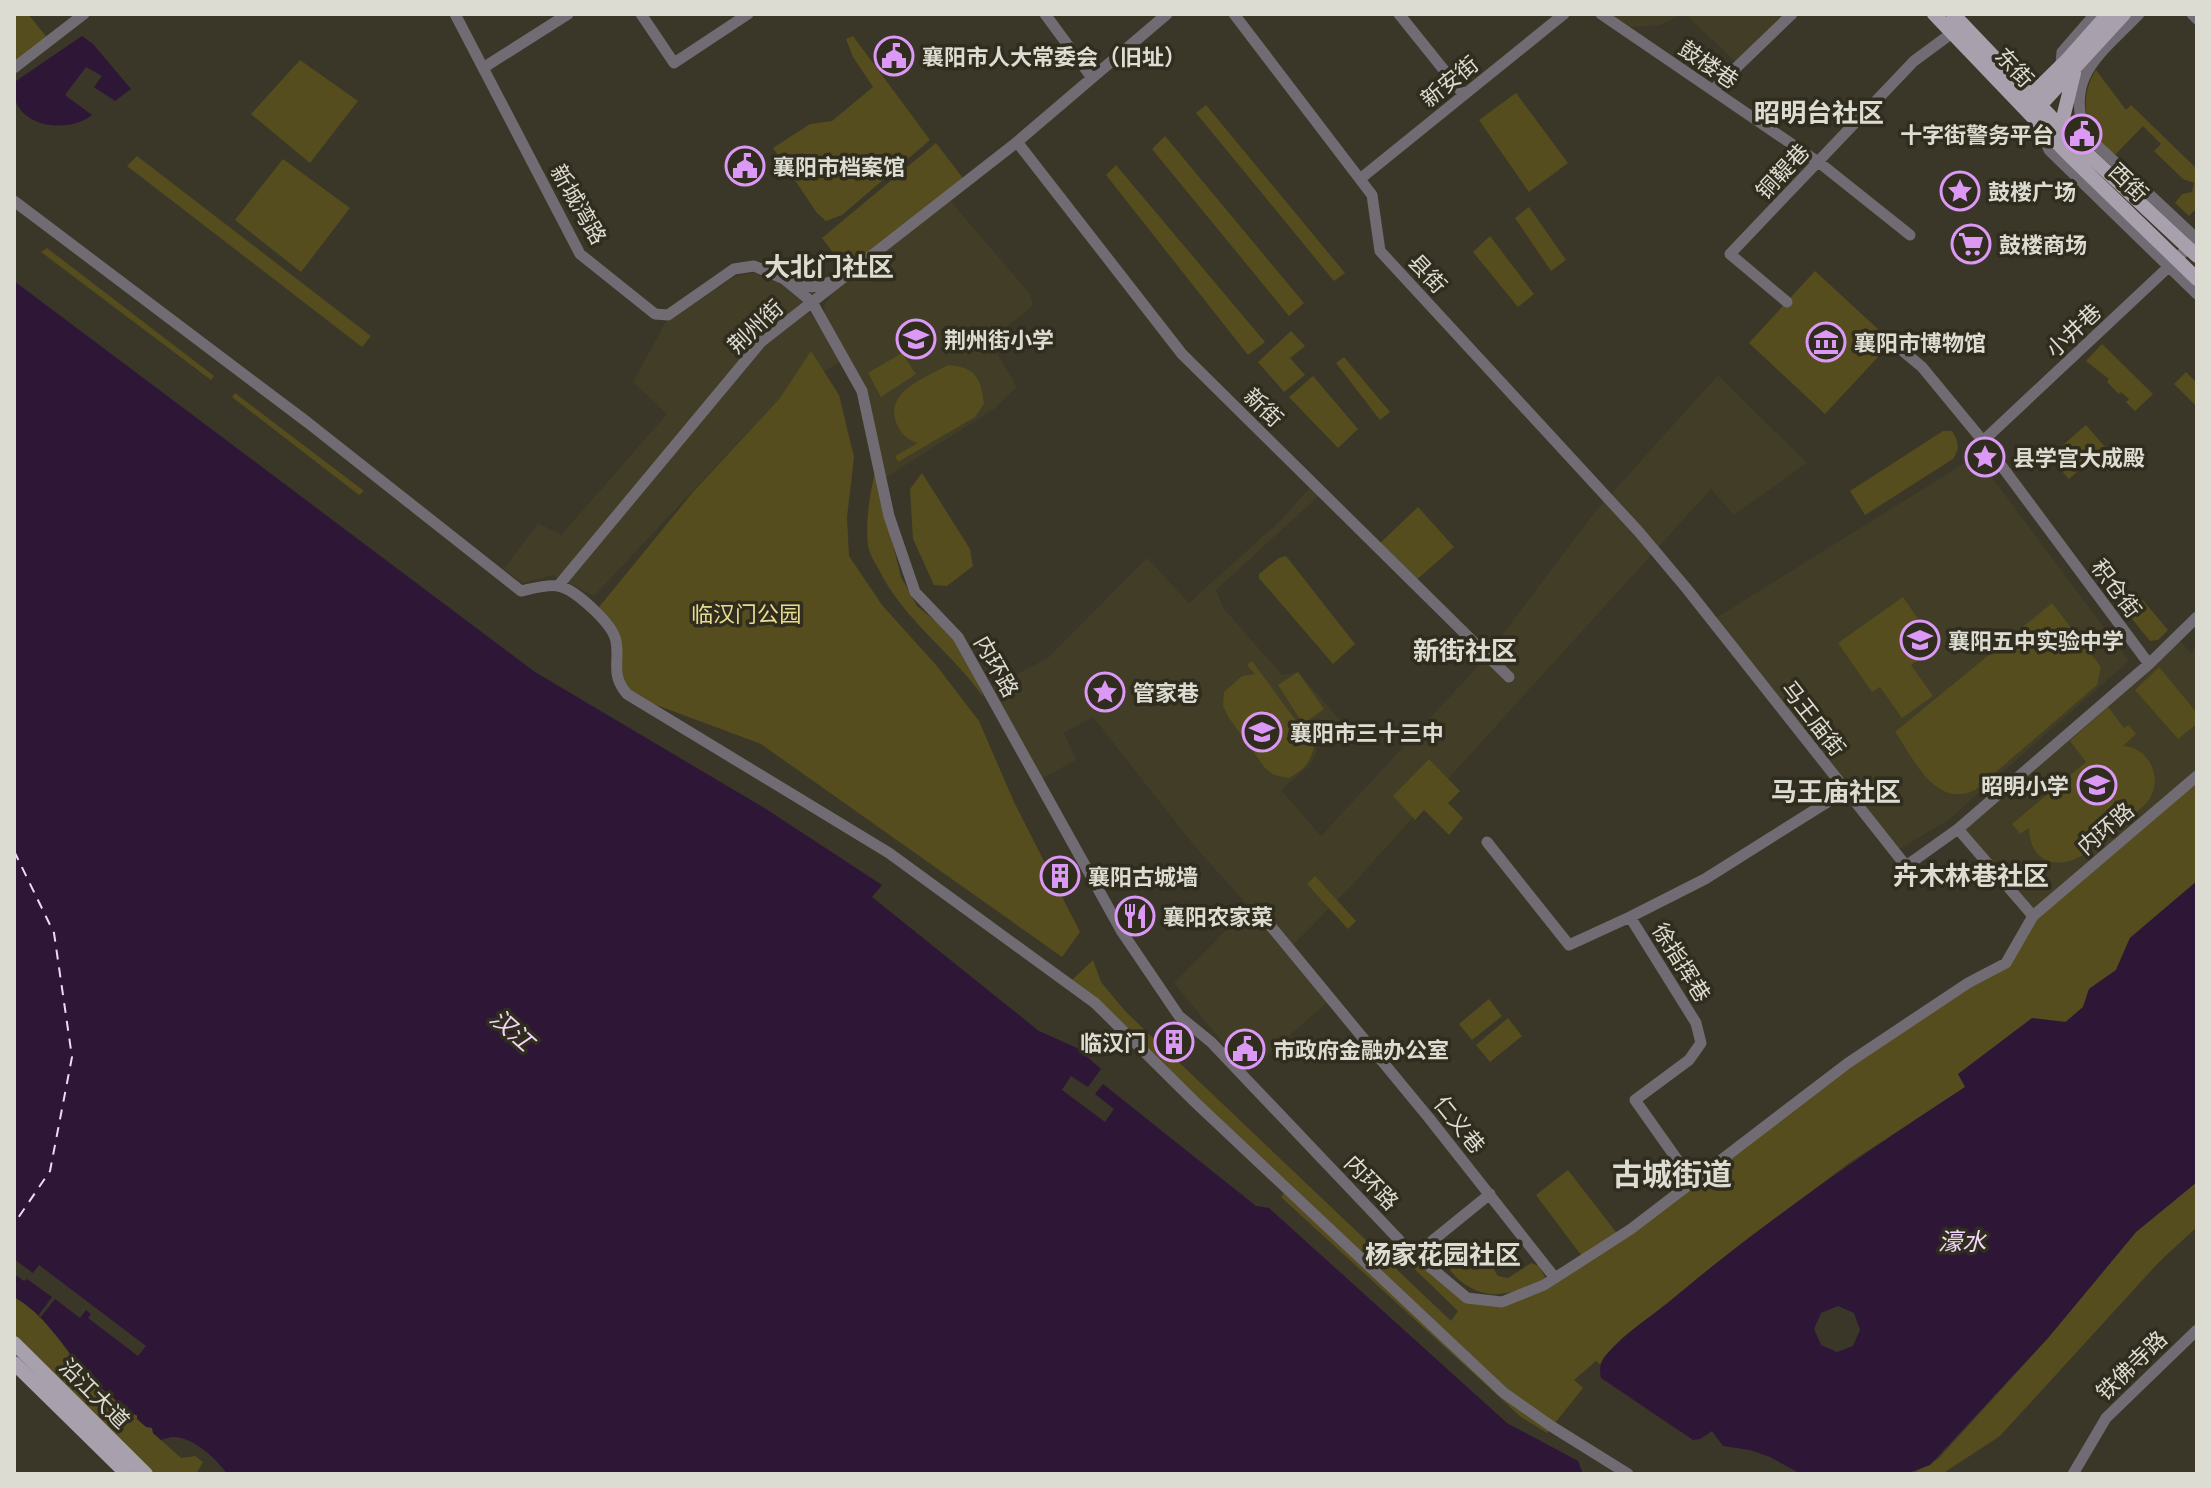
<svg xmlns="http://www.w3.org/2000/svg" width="2211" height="1488" viewBox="0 0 2211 1488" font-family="Ubuntu,'Noto Sans SC',sans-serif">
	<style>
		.built { fill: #413d27 }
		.green { fill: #554d1e }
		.water { fill: #2e1637; fill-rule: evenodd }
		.pier { fill: #3a3728 }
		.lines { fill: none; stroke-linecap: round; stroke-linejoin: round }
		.ferry { stroke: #f2d7fd; stroke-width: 2; stroke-dasharray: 10 8; stroke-linecap: butt }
		.minor { stroke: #716c73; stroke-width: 11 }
		.major { stroke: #a9a0ae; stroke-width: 14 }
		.labels { text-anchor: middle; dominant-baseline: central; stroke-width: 7; stroke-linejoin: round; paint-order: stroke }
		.poi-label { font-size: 22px; font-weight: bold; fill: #dddcd2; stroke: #302d1e; text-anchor: start }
		.street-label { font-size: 22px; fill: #dddcd2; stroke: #302d1e }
		.park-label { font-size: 22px; fill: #e8dc8f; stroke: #302d1e }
		.water-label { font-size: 24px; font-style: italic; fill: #f2d7fd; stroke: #302d1e }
		.quarter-label { font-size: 26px; font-weight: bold; fill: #dddcd2; stroke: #302d1e }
		.district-label { font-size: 30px; font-weight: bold; fill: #dddcd2; stroke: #302d1e }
	</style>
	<rect width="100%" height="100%" fill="#3a3728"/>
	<path class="built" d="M1601 14H1682L1660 25 1622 28Z
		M1685 14H1792L1739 65Z
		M947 197 1030 294 1033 305 1003 330 994 348 1017 387 994 409 882 480 862 391 826 327 824 305 842 279Z
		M755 273 781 284 800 298 843 360 780 398 594 596 553 575 523 583 504 569 538 523 561 535 667 414 633 382 666 322 736 276Z
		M1718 375 1807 463 1734 515 1711 489 1351 886 1294 944 1335 996 1247 1072 1174 983 1249 907 1192 843 1093 717 1064 733 1076 760 1039 780 990 688 1048 658 1147 558 1189 603 1281 520 1314 483 1323 492 1216 590 1224 609 1282 675 1298 672 1341 721 1317 743 1316 754 1309 766 1281 790 1321 836 1480 664 1595 512Z
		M1976 456 2129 661 1947 821 1894 852 1711 621Z
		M2177 637 2191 653 2197 645V776L2033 916 1958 829Z"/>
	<path class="green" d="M14 14H28L49 40 14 68Z
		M853 36 930 140 842 215 826 221 817 213 773 148 810 124 832 121 873 87 853 57 846 39Z
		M300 60 358 101 310 163 251 114Z
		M2096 70 2126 110 2131 105 2197 169V208L2189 216 2175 203 2182 194 2192 192 2194 183 2183 179 2154 151 2161 144 2143 126 2114 156 2090 135C2085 111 2082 91 2096 70Z
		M1516 93 1568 163 1529 192 1479 120Z
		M1206 105 1345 273 1334 281 1196 113Z
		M1165 136 1304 303 1289 316 1152 149Z
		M936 143 966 182 849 274 822 238Z
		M137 156 371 336 362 347 127 166Z
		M283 159 350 208 301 272 235 220Z
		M1116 165 1265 342 1248 355 1106 175Z
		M1529 207 1566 260 1551 271 1515 218Z
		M1490 236 1534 294 1518 307 1473 252Z
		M47 248 214 376 211 380 41 252Z
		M1815 271 1892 342 1825 414 1749 343Z
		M1291 331 1305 346 1290 358 1305 375 1284 392 1258 362Z
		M2102 344 2153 394 2135 411 2126 402 2129 399 2121 392 2119 394 2107 382 2109 379 2086 361Z
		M811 351 839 395 854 457 847 517 849 556 882 605 936 665 979 721 1014 802 1080 932 1062 957 761 744 627 694 619 684 616 640 595 612 693 492 780 398Z
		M902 353 916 374 881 397 868 373Z
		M1344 357 1390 412 1380 420 1336 363Z
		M948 365C975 367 981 377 984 404L975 417 898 462 895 456 918 443C907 440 900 433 896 422 885 391 927 377 948 365Z
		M2186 372 2197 383V407L2174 384Z
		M1313 376 1358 429 1338 448 1289 397Z
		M235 393 364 491 359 495 232 397Z
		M2086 425 2105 447 2069 479 2049 457Z
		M1943 431H1952C1959 442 1960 448 1953 459L1865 515 1850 491Z
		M875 471 901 577 917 606 948 631 961 645 984 698C951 651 904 621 878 568 874 561 869 553 868 545 865 520 870 496 875 471Z
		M922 473 970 549 973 566 947 586 934 585 913 539 910 489Z
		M1418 507 1454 547 1414 582 1377 546Z
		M1286 556 1355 644 1333 664 1259 578V574L1279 558Z
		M2135 591 2168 630 2158 640 2150 641 2119 603Z
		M1903 597 1937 647 1911 665 1933 696 1902 718 1880 687 1872 692 1838 643Z
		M2052 603 2101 667 2097 685 1975 790C1935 809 1914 759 1895 732Z
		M1252 661 1314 745C1312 762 1303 770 1289 778L1274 775 1265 768 1229 718 1223 706 1224 692 1242 676 1255 674 1247 665Z
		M2159 667 2197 713V724L2178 739 2135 690Z
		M1298 672 1324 709 1303 724 1278 685Z
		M2108 707 2124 728 2129 725 2136 734 2123 746C2150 747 2164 780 2148 801 2141 810 2128 818 2119 826 2108 835 2097 846 2085 854 2057 871 2030 863 2029 828L2020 834 2012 824 2086 762 2070 741Z
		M1429 759 1460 791 1448 803 1463 818 1449 835 1424 810 1415 820 1393 796Z
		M2197 776V881L2130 938 2116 970 2089 989 2083 1007 2065 1022 1849 1163 1704 1273 1606 1355 1600 1364 1596 1361 1574 1380 1583 1388 1547 1433 1521 1417 1281 1197 1287 1189 1072 980 1093 960 1101 982 1126 1012 1451 1321 1458 1311 1395 1250 1403 1244 1467 1298 1502 1302 1584 1259 1536 1195 1568 1170 1619 1236 1848 1063 2006 963 2033 916Z
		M1315 876 1356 921 1348 929 1307 884Z
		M1489 999 1502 1016 1472 1040 1459 1024Z
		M1508 1018 1522 1036 1490 1062 1476 1045Z
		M2197 1182V1227L2159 1262 2000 1436 1942 1474H1912L1938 1459 2048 1338 2136 1232Z
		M1472 1241 1479 1247 1498 1276 1508 1278 1531 1263 1539 1266 1545 1277 1542 1282C1512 1292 1492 1303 1463 1283 1454 1276 1447 1269 1446 1257Z
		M14 1297C45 1313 63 1349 86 1374 105 1395 130 1409 152 1428L153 1433 181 1458 195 1456 203 1462 196 1474H146L14 1343Z"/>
	<path class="water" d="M82 36 93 44 131 89 115 101 94 87 102 76 86 67 65 95 92 115C65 137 4 124 16 81Z
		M14 281 535 672 766 809 882 885 872 897 1039 1031 1077 1048 1101 1069 1088 1087 1071 1076 1062 1090 1105 1122 1114 1109 1095 1094 1103 1084 1256 1206 1269 1208 1507 1423 1578 1461 1583 1474H227C217 1459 193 1437 174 1437 169 1437 165 1439 161 1440L153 1433 152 1428 146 1427 137 1419V1415L131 1414 120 1400 117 1401C106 1392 93 1382 84 1371 64 1346 43 1313 14 1297Z
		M2197 881V1182L2136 1232 2048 1338 1930 1465 1905 1474H1801L1770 1457 1750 1450 1723 1446 1712 1431 1700 1439 1693 1440 1601 1378C1599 1369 1600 1362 1606 1355 1625 1332 1654 1315 1676 1296 1768 1219 1866 1152 1965 1087L1958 1074 2032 1018 2066 1022 2083 1007 2089 989 2116 970 2130 938ZM1838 1306 1854 1313 1860 1330 1853 1346 1837 1352 1821 1345 1814 1329 1821 1313Z"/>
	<path class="pier" d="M14 1259 33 1273 39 1265 146 1346 138 1356 88 1318 91 1314 86 1310 80 1318 55 1299 40 1318 38 1316 52 1297 27 1279 24 1281 14 1274Z"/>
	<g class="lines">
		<path class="ferry" d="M14 851 54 933 72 1057 50 1171 14 1224"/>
		<path class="minor" d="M455 14 580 254 655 314 668 315 734 269 754 266 784 279 812 302 862 391 889 516 915 592 958 637 1122 932 1179 1016 1211 1042 1403 1244 1467 1298 1502 1302 1544 1285 1631 1229 1848 1063 1968 983 2006 963 2033 916 2197 776
			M641 14 674 63 748 14
			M1045 14 1092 78
			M1234 14 1372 195 1380 251 1639 532 1687 589 1906 866 1958 829 2033 916
			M1399 14 1464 95
			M1601 14 1821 164 1910 235
			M2192 14 2197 19
			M2061 64 2062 52 2095 14
			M14 68 84 14
			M483 68 568 14
			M1713 90 1792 14
			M2039 126 2049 150 2197 294
			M2086 135C2063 76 2102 53 2139 14
			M1017 142 1182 354 1509 677
			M2076 143 2086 135 2197 239
			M1360 179 1564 14
			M14 201 307 422 521 591C531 589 547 584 558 586 575 589 613 624 616 641 620 663 610 674 627 694L889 853 1095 1003 1197 1104 1504 1393 1551 1426 1628 1474
			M789 280 812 287 834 281
			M1787 302 1730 254 1914 61 1952 33
			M1892 342 1922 367 1983 441 2149 664
			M1983 441 2177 259 2197 237
			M558 586 761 342 1017 142 1167 14
			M1958 829 2149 664 2197 617
			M1487 842 1569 945 1630 917
			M1269 924 1429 1118 1555 1278
			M1693 1182 1635 1100 1689 1060 1701 1043 1696 1023 1630 917 1705 879 1845 791
			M1416 1254 1490 1194
			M2073 1474 2106 1418 2197 1330"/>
		<path class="major" d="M1934 14 2068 154 2197 279
			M1953 14 2076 143 2197 256
			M2024 102 2068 59 2108 14
			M2035 111 2124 14
			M2069 133 2063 118 2074 73
			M14 1343 146 1474
			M14 1363 127 1474"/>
	</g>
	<defs>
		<symbol id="civic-ring" viewBox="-11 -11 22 22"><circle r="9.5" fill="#302d1e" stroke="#db99f5" stroke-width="1.5"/><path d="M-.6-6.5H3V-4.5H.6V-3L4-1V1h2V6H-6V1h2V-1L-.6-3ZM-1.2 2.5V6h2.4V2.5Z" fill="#db99f5"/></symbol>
		<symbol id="sight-ring" viewBox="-11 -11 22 22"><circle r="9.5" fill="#302d1e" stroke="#db99f5" stroke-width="1.5"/><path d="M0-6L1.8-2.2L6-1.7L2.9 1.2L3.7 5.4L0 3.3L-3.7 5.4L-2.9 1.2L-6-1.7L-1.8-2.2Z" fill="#db99f5"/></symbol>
		<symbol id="supermarket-ring" viewBox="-11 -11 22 22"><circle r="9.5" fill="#302d1e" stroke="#db99f5" stroke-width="1.5"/><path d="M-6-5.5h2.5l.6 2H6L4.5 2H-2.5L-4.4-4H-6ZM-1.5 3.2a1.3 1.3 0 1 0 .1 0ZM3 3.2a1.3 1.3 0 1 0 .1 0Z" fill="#db99f5"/></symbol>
		<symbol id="school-ring" viewBox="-11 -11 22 22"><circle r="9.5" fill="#302d1e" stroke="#db99f5" stroke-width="1.5"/><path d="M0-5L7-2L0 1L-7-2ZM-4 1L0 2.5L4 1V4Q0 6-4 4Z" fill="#db99f5"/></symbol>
		<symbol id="museum-ring" viewBox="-11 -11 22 22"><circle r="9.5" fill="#302d1e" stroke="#db99f5" stroke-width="1.5"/><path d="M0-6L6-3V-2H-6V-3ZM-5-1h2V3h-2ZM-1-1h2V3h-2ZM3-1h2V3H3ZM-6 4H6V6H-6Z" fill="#db99f5"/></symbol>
		<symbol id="building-ring" viewBox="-11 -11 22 22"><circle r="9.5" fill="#302d1e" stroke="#db99f5" stroke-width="1.5"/><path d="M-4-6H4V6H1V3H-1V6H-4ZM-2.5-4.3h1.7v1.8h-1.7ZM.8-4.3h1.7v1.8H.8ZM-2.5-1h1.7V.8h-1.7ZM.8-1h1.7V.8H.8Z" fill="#db99f5"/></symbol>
		<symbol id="restaurant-ring" viewBox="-11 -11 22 22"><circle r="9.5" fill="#302d1e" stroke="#db99f5" stroke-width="1.5"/><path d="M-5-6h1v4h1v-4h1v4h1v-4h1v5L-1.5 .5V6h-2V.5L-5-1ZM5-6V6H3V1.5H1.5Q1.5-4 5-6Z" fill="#db99f5"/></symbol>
	</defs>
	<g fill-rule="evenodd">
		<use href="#civic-ring" x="872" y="34" width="44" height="44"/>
		<use href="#civic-ring" x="2060" y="112" width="44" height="44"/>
		<use href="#civic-ring" x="723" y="144" width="44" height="44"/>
		<use href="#sight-ring" x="1938" y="169" width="44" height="44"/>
		<use href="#supermarket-ring" x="1949" y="222" width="44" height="44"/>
		<use href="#school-ring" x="894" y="317" width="44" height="44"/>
		<use href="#museum-ring" x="1804" y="320" width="44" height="44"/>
		<use href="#sight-ring" x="1963" y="435" width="44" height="44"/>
		<use href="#school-ring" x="1898" y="618" width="44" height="44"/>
		<use href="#sight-ring" x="1083" y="670" width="44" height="44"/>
		<use href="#school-ring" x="1240" y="710" width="44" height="44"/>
		<use href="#school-ring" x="2075" y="763" width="44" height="44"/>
		<use href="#building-ring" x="1038" y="854" width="44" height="44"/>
		<use href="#restaurant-ring" x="1113" y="894" width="44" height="44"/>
		<use href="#building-ring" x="1152" y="1020" width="44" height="44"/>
		<use href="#civic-ring" x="1223" y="1027" width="44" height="44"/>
	</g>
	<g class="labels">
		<g class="poi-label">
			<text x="922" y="56">襄阳市人大常委会（旧址）</text>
			<text x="2054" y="134" text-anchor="end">十字街警务平台</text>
			<text x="773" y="166">襄阳市档案馆</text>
			<text x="1988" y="191">鼓楼广场</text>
			<text x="1999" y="244">鼓楼商场</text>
			<text x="944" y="339">荆州街小学</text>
			<text x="1854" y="342">襄阳市博物馆</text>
			<text x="2013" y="457">县学宫大成殿</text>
			<text x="1948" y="640">襄阳五中实验中学</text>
			<text x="1133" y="692">管家巷</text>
			<text x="1290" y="732">襄阳市三十三中</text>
			<text x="2069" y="785" text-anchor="end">昭明小学</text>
			<text x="1088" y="876">襄阳古城墙</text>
			<text x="1163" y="916">襄阳农家菜</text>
			<text x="1146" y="1042" text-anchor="end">临汉门</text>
			<text x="1273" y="1049">市政府金融办公室</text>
		</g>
		<g class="street-label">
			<text transform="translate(1709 64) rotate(34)">鼓楼巷</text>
			<text transform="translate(2015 67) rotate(47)">东街</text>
			<text transform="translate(1449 81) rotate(-39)">新安街</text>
			<text transform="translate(1782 171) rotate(-47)">铜鞮巷</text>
			<text transform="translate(2129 182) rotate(44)">西街</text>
			<text transform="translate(579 204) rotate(60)">新城湾路</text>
			<text transform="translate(1428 273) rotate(47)">县街</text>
			<text transform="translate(755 326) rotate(-43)">荆州街</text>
			<text transform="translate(2073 330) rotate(-43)">小井巷</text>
			<text transform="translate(1264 407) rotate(44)">新街</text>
			<text transform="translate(2117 588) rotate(53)">积仓街</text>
			<text transform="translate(997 666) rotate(61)">内环路</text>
			<text transform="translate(1814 718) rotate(52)">马王庙街</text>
			<text transform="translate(2105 828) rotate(-41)">内环路</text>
			<text transform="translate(1682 962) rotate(58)">徐指挥巷</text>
			<text transform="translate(1460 1124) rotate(51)">仁义巷</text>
			<text transform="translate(1372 1182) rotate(46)">内环路</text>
			<text transform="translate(2131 1365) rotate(-44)">铁佛寺路</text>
			<text transform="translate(95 1393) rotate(45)">沿江大道</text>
		</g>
		<g class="park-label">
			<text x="746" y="613">临汉门公园</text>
		</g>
		<g class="water-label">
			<text transform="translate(512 1030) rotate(42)">汉江</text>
			<text x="1962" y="1241">濠水</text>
		</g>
		<g class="quarter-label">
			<text x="1819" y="112">昭明台社区</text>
			<text x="829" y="266">大北门社区</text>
			<text x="1465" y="650">新街社区</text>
			<text x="1836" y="791">马王庙社区</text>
			<text x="1971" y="875">卉木林巷社区</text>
			<text x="1443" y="1254">杨家花园社区</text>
		</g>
		<g class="district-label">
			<text x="1672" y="1174">古城街道</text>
		</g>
	</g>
	<rect width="2211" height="1488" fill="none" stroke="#dddcd2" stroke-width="32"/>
</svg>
